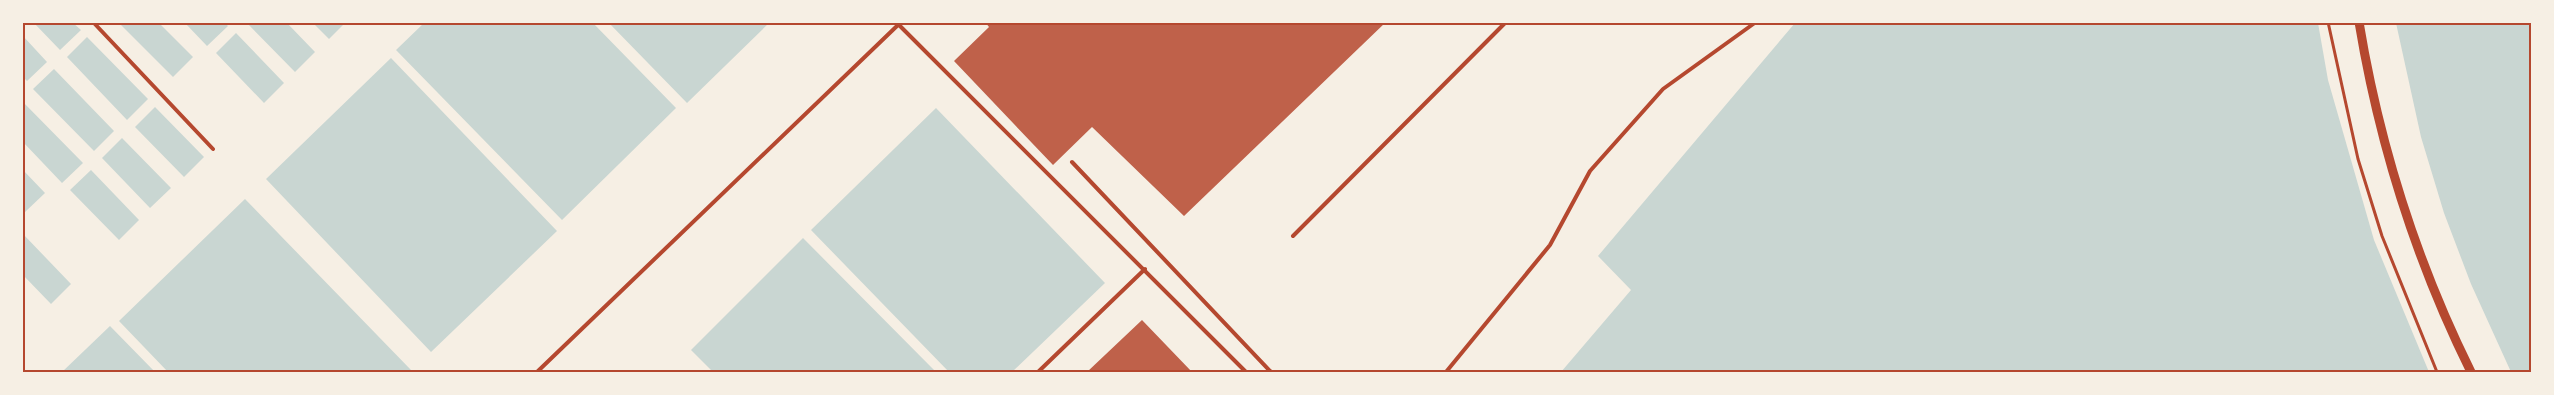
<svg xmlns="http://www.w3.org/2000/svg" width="2554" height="395" viewBox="0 0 2554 395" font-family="Jost,sans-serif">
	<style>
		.water { fill: #c9d6d2 }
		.pier { fill: #f6efe4 }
		.building { fill: #bf614a }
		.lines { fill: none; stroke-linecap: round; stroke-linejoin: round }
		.path { stroke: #b5482f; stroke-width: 3 }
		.service { stroke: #b5482f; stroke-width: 4 }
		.tertiary { stroke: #b5482f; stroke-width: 9 }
		.neatline { fill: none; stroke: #b5482f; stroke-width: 2 }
	</style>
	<rect width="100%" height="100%" fill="#f6efe4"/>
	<path class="water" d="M34 23H73L81 30 60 50Z
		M119 23H159L193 57 173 77Z
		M185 23H225L228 26 207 46Z
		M247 23H287L315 52 295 72Z
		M313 23H345L329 39Z
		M424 23H593L676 108 562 220 396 50Z
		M609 23H769L687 103Z
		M1795 23H2531V372H1561L1631 290 1598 256Z
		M236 33 284 83 264 103 216 53Z
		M23 36 47 62 27 81 23 77Z
		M87 37 148 99 127 120 67 57Z
		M391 58 557 231 431 352 266 179Z
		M54 69 114 131 94 151 33 89Z
		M22 101 83 163 62 183 23 142Z
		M155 107 204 157 184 177 135 127Z
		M936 108 1105 283 1012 372H949L811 230Z
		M122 138 171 188 150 208 102 158Z
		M23 170 45 193 24 213 22 212Z
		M91 170 139 220 119 240 70 190Z
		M245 199 411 370 409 372H168L119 321Z
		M23 234 71 284 51 304 23 275Z
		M803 238 936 372H713L691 350Z
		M110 326 155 372H62Z"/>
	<path class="pier" d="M2318 23H2396L2421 137 2444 213 2471 284 2511 372H2429L2374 240 2328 80Z"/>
	<path class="building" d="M985 22H1386L1184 216 1092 127 1053 165 954 61 989 27Z
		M1142 320 1192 372H1087Z"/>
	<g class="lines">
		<path class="path" d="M2328 22 2358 159 2382 236 2437 372"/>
		<path class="service" d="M93 22 213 149
			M896 22 1246 372
			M1072 162 1271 372
			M1293 236 1506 22
			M537 372 898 25
			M1038 372 1145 269
			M1446 372 1550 245 1590 171 1663 89 1756 22"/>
		<path class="tertiary" d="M2359 22C2379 143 2417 263 2471 372"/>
	</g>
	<rect width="2554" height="395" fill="none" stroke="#f6efe4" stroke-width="48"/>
	<rect x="24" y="24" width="2506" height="347" class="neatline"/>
</svg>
